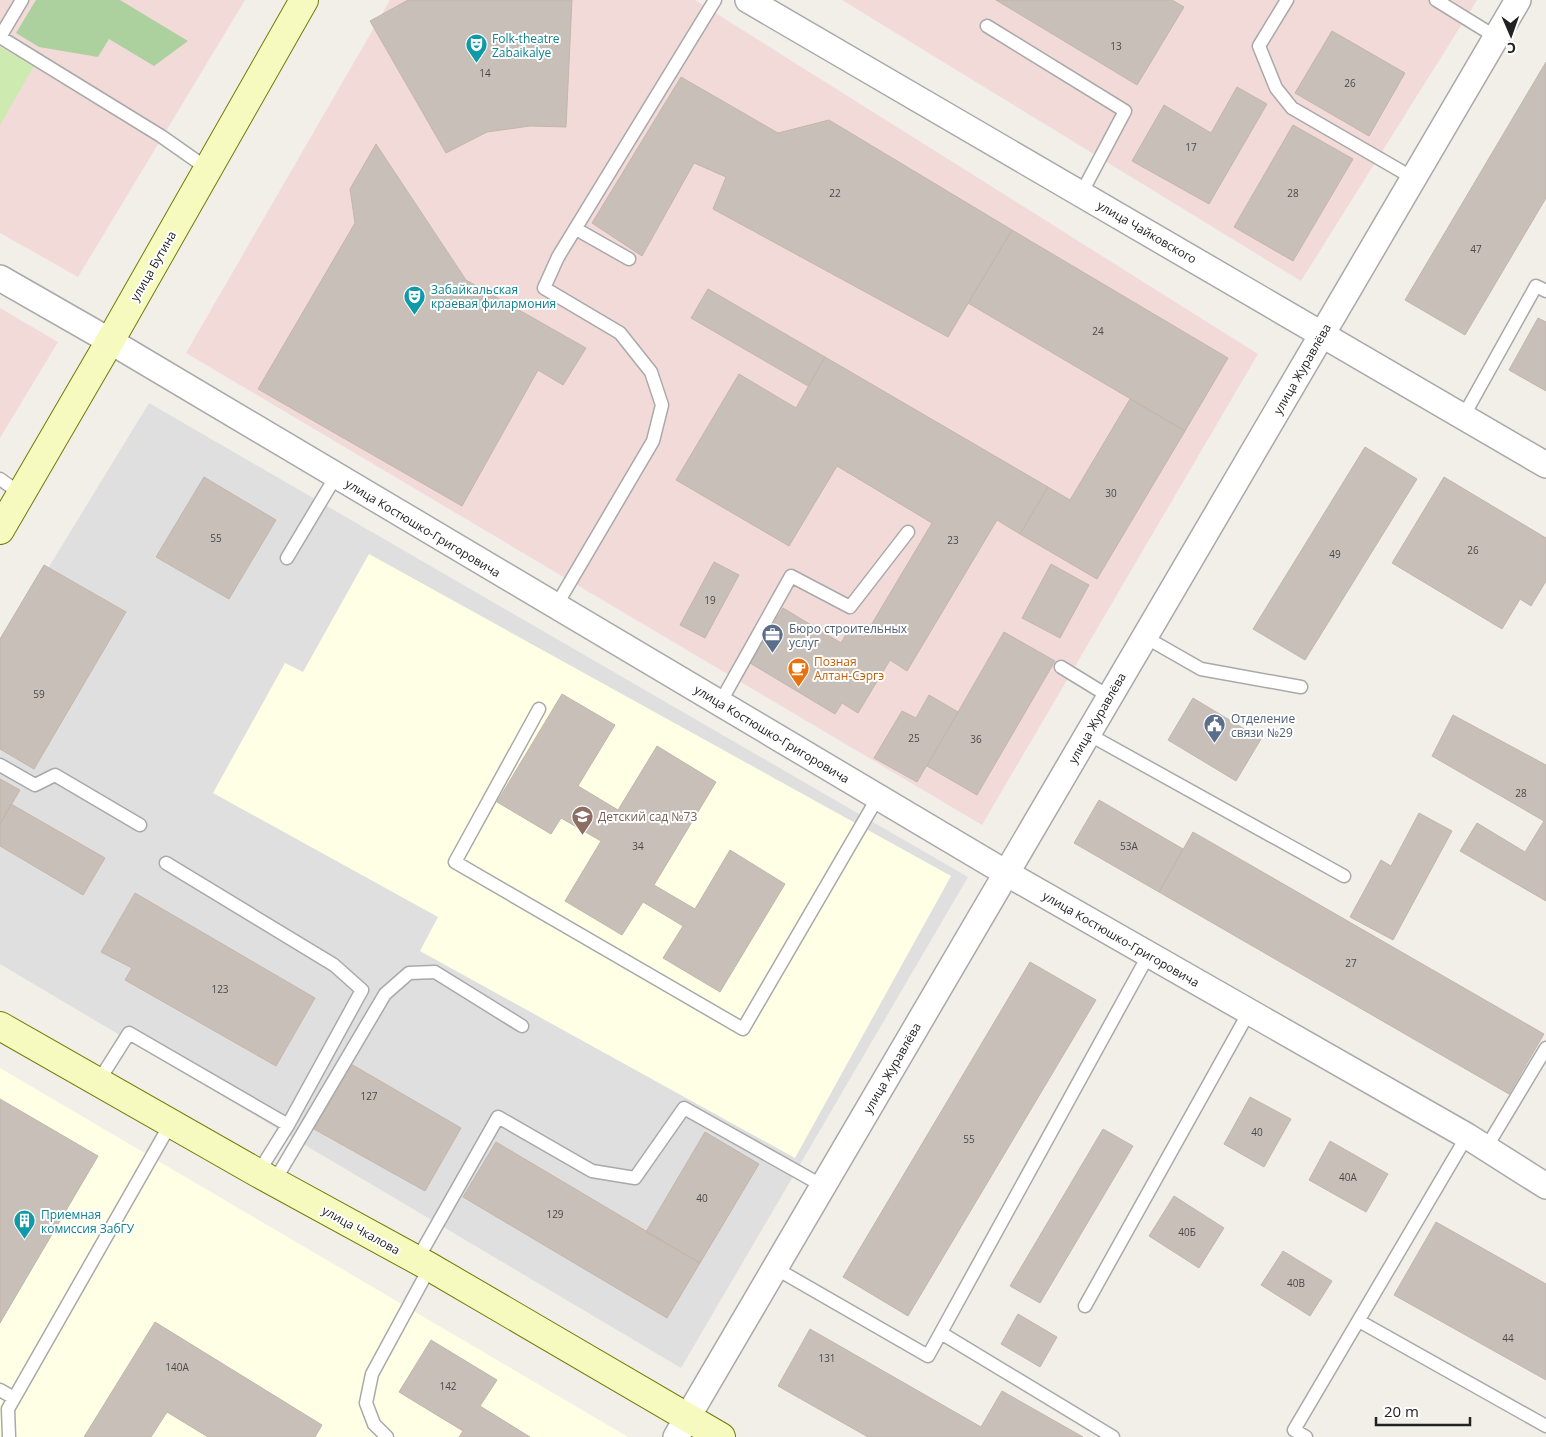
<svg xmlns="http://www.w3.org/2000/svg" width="1546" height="1437" viewBox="0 0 1546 1437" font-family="'Open Sans',sans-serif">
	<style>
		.residential { fill: #e0dfdf }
		.commercial { fill: #f2dad9 }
		.education { fill: #ffffe5 }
		.grass { fill: #cdebb0 }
		.forest { fill: #add19e }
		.building { fill: #c7bfb8; stroke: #c4b6ab }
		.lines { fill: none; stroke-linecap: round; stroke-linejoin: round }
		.service-casing { stroke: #a9a9a9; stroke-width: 15 }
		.minor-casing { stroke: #a9a9a9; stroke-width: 28 }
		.secondary-casing { stroke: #707d05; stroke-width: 30 }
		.service { stroke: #fff; stroke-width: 12 }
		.minor { stroke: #fff; stroke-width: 25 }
		.secondary { stroke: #f7fabf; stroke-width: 28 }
		.labels { text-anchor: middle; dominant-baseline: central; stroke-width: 4; stroke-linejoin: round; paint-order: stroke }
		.number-label { font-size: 10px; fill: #4b4948 }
		.culture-label { font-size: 12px; fill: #0d838f; stroke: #fff; text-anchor: start }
		.street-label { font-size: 12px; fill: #222; stroke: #fff }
		.service-label { font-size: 12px; fill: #4e5e75; stroke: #fff; text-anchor: start }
		.food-label { font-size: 12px; fill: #c56008; stroke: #fff; text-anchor: start }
		.education-label { font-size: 12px; fill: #785e54; stroke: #fff; text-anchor: start }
	</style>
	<rect width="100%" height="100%" fill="#f2efe9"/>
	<path class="residential" d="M149 403 968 877 681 1368 0 964V647Z"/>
	<path class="commercial" d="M0 0H245L78 277 0 233Z
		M390 0H695L1258 354 982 825 186 353Z
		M842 0H1477L1301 281Z
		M0 308 58 342 0 438Z"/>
	<path class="education" d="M369 554 951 876 795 1158 420 951 438 917 213 793 285 663 303 672Z
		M0 1068 628 1437H0Z"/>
	<path class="grass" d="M0 47 34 66 0 125Z"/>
	<path class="forest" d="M36 0H120L188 41 154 66 109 39 98 57 39 47 16 33Z"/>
	<path class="building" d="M408 0H572L566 127 530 126 487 132 446 153 370 21Z
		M996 0H1172L1184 7 1137 85Z
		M1332 31 1405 73 1369 136 1295 93Z
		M1546 62V198L1465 335 1405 300Z
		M681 77 778 133 829 120 1012 230 948 337 713 209 726 177 694 163 642 256 592 223Z
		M1237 87 1267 104 1209 204 1132 161 1164 105 1211 133Z
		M1293 125 1353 159 1293 261 1234 227Z
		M376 144 466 280 586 348 563 385 538 370 462 506 258 389 355 223 350 189Z
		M1012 230 1228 358 1185 431 968 303Z
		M708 289 825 357 808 386 691 318Z
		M1538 318 1546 322V391L1509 370Z
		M825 357 1048 487 1020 534 997 520 907 671 890 660 858 713 842 703 835 714 750 663 783 608 841 643 849 629 864 637 932 523 837 466 789 546 676 480 739 374 796 408Z
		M1130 399 1185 431 1097 579 1020 534 1048 487 1070 500Z
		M1365 447 1417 479 1305 660 1253 629Z
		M204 477 276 520 229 599 156 557Z
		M1444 477 1546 538V581L1531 606 1520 599 1502 629 1392 563Z
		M714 562 739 575 705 638 680 625Z
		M1051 564 1089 585 1060 638 1022 618Z
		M44 565 126 612 34 769 0 749V639Z
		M1004 632 1055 661 977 795 927 766Z
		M562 694 615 725 578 786 618 810 657 746 716 782 654 885 695 909 730 850 785 884 720 992 663 958 683 926 643 902 622 935 565 901 601 841 561 818 551 834 497 802Z
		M929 695 958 712 917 782 874 758 902 711 916 718Z
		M1193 698 1261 739 1236 781 1168 740Z
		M1453 715 1546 765V901L1460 851 1477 823 1525 852 1544 821 1432 756Z
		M0 779 20 790 0 824Z
		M1099 800 1183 849 1159 892 1074 843Z
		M11 804 105 858 83 895 0 846V824Z
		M1419 813 1452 831 1393 940 1350 917 1381 860 1391 866Z
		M1193 832 1544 1034 1509 1094 1159 892Z
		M135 893 315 998 276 1066 125 980 132 968 101 952Z
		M1030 962 1096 1000 908 1316 843 1277Z
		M351 1064 461 1128 425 1191 314 1129Z
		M1250 1097 1291 1119 1264 1167 1224 1144Z
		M0 1099 98 1156 0 1323Z
		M1103 1129 1133 1146 1040 1303 1010 1286Z
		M705 1132 759 1164 700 1263 646 1232Z
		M1330 1141 1388 1174 1366 1212 1309 1180Z
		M496 1142 700 1263 667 1318 463 1197Z
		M1174 1196 1224 1228 1199 1268 1149 1236Z
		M1436 1222 1546 1284V1380L1394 1295Z
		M1283 1251 1332 1281 1310 1316 1261 1285Z
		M1018 1314 1057 1337 1040 1367 1001 1344Z
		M155 1322 322 1425 315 1437H208L167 1412 151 1437H84Z
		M810 1329 981 1427 1002 1391 1083 1437H868L778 1386Z
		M431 1340 497 1380 480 1406 530 1437H459L463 1431 399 1392Z"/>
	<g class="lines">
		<defs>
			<path id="service" d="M22 0 0 37 161 136 208 169
				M1287 0 1259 46 1276 88 1292 108 1413 178
				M1436 0 1496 37
				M987 26 1125 111 1081 194
				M576 229 629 259
				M1463 417 1536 286 1546 291
				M0 479 21 494
				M287 558 336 476
				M556 606 653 441 662 405 651 372 620 333 544 288 558 257 715 0
				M1145 637 1201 669 1301 687
				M1061 667 1110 697
				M720 703 791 576 850 607 908 532
				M539 709 455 862 743 1029 878 797
				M1088 734 1344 876
				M0 765 35 785 55 775 140 825
				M166 863 334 965 362 990 288 1125 258 1173
				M98 1082 129 1033 288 1125
				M1486 1148 1546 1048
				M274 1182 385 994 409 973 435 972 522 1026
				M417 1260 498 1117 592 1171 635 1178 684 1108 823 1186
				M775 1268 928 1356 1149 954
				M1085 1306 1249 1012
				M1359 1321 1546 1426
				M941 1333 1113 1437
				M0 1390 14 1398
				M9 1437 8 1409 171 1123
				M387 1437 374 1424 366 1403 372 1374 430 1267
				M1306 1437 1294 1430 1467 1136"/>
			<path id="minor" d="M748 0 1546 465
				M0 278 110 341 1006 873 1467 1136 1546 1186
				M676 1437 1518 0"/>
			<path id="secondary" d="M0 530 110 341 304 0
				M0 1026 258 1173 430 1267 721 1437"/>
		</defs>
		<use href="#service" class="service-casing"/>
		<use href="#minor" class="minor-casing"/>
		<use href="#secondary" class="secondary-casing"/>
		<use href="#service" class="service"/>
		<use href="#minor" class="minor"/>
		<use href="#secondary" class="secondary"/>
	</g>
	<defs>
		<symbol id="theatre-pin" viewBox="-11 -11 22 30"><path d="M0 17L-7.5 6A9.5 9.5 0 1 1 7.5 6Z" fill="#0f9aa8" stroke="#fff"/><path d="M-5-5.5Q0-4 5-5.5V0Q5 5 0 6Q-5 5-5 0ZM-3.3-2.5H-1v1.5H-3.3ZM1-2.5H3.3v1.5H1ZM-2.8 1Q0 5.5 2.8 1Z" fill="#fff"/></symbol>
		<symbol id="office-pin" viewBox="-11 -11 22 30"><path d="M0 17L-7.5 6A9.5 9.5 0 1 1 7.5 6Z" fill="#5c6f8a" stroke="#fff"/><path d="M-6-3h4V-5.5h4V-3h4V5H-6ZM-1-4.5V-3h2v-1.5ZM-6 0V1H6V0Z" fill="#fff"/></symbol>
		<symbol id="cafe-pin" viewBox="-11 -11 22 30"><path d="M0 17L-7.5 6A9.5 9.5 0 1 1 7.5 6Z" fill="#e8710a" stroke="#fff"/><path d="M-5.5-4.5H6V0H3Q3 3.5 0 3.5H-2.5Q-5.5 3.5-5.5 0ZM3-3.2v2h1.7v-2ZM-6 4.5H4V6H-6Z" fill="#fff"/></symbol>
		<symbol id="civic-pin" viewBox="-11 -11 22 30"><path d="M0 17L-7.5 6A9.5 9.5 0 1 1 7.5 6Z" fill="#5c6f8a" stroke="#fff"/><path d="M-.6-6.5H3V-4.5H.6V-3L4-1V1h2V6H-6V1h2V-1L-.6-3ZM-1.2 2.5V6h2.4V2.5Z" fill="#fff"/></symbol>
		<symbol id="school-pin" viewBox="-11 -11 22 30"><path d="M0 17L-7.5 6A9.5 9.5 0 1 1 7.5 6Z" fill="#8d6e63" stroke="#fff"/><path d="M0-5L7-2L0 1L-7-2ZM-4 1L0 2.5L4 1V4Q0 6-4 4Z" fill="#fff"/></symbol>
		<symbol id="building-pin" viewBox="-11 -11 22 30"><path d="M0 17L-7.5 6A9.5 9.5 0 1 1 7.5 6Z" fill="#0f9aa8" stroke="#fff"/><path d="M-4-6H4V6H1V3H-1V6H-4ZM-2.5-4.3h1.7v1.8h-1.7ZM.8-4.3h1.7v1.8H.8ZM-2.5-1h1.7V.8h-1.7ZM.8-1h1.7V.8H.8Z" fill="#fff"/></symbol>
	</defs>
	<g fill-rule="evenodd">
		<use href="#theatre-pin" x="464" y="32" width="25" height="34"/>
		<use href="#theatre-pin" x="402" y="284" width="25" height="34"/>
		<use href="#office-pin" x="760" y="622" width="25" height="34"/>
		<use href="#cafe-pin" x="786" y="656" width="25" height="34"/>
		<use href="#civic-pin" x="1202" y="712" width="25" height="34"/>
		<use href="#school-pin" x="570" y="804" width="25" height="34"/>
		<use href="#building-pin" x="12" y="1208" width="25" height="34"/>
	</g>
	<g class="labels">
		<g class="number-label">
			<text x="1116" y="46">13</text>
			<text x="485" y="73">14</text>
			<text x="1350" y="83">26</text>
			<text x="1191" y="147">17</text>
			<text x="835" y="193">22</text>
			<text x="1293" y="193">28</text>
			<text x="1476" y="249">47</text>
			<text x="1098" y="331">24</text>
			<text x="1111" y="493">30</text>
			<text x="216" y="538">55</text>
			<text x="953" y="540">23</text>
			<text x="1473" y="550">26</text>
			<text x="1335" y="554">49</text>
			<text x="710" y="600">19</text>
			<text x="39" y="694">59</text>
			<text x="914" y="738">25</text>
			<text x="976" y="739">36</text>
			<text x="1521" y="793">28</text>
			<text x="638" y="846">34</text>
			<text x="1129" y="846">53А</text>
			<text x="1351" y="963">27</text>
			<text x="220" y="989">123</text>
			<text x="369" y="1096">127</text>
			<text x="1257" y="1132">40</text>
			<text x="969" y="1139">55</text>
			<text x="1348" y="1177">40А</text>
			<text x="702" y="1198">40</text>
			<text x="555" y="1214">129</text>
			<text x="1187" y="1232">40Б</text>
			<text x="1296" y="1283">40В</text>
			<text x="1508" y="1338">44</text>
			<text x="827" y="1358">131</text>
			<text x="177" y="1367">140А</text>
			<text x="448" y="1386">142</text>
		</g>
		<g class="culture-label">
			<text x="492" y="38">Folk-theatre<tspan x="492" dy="14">Zabaikalye</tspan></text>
			<text x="431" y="289">Забайкальская<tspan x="431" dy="14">краевая филармония</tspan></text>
			<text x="41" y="1214">Приемная<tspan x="41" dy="14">комиссия ЗабГУ</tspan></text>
		</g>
		<g class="street-label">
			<text transform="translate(1147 232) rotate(30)">улица Чайковского</text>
			<text transform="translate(153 266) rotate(-60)">улица Бутина</text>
			<text transform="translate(1302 369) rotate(-60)">улица Журавлёва</text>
			<text transform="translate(423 528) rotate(31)">улица Костюшко-Григоровича</text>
			<text transform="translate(1097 718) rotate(-60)">улица Журавлёва</text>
			<text transform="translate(772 734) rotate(31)">улица Костюшко-Григоровича</text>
			<text transform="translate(1121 939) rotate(30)">улица Костюшко-Григоровича</text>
			<text transform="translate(892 1068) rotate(-60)">улица Журавлёва</text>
			<text transform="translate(361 1230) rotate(29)">улица Чкалова</text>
		</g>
		<g class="service-label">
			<text x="789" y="628">Бюро строительных<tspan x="789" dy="14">услуг</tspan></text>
			<text x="1231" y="718">Отделение<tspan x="1231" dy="14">связи №29</tspan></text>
		</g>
		<g class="food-label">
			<text x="814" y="661">Позная<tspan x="814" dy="14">Алтан-Сэргэ</tspan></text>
		</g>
		<g class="education-label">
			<text x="598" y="816">Детский сад №73</text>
		</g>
	</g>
	<g transform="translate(1511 35) rotate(178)" stroke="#ffffff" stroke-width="4" paint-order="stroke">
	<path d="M0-4L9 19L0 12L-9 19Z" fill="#222222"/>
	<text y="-8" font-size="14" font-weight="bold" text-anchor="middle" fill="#222222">С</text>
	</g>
	<path d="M1376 1417v8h94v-8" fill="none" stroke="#222222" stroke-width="2.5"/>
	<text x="1384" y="1417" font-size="15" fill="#222222" stroke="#ffffff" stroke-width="4" paint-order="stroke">20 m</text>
</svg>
